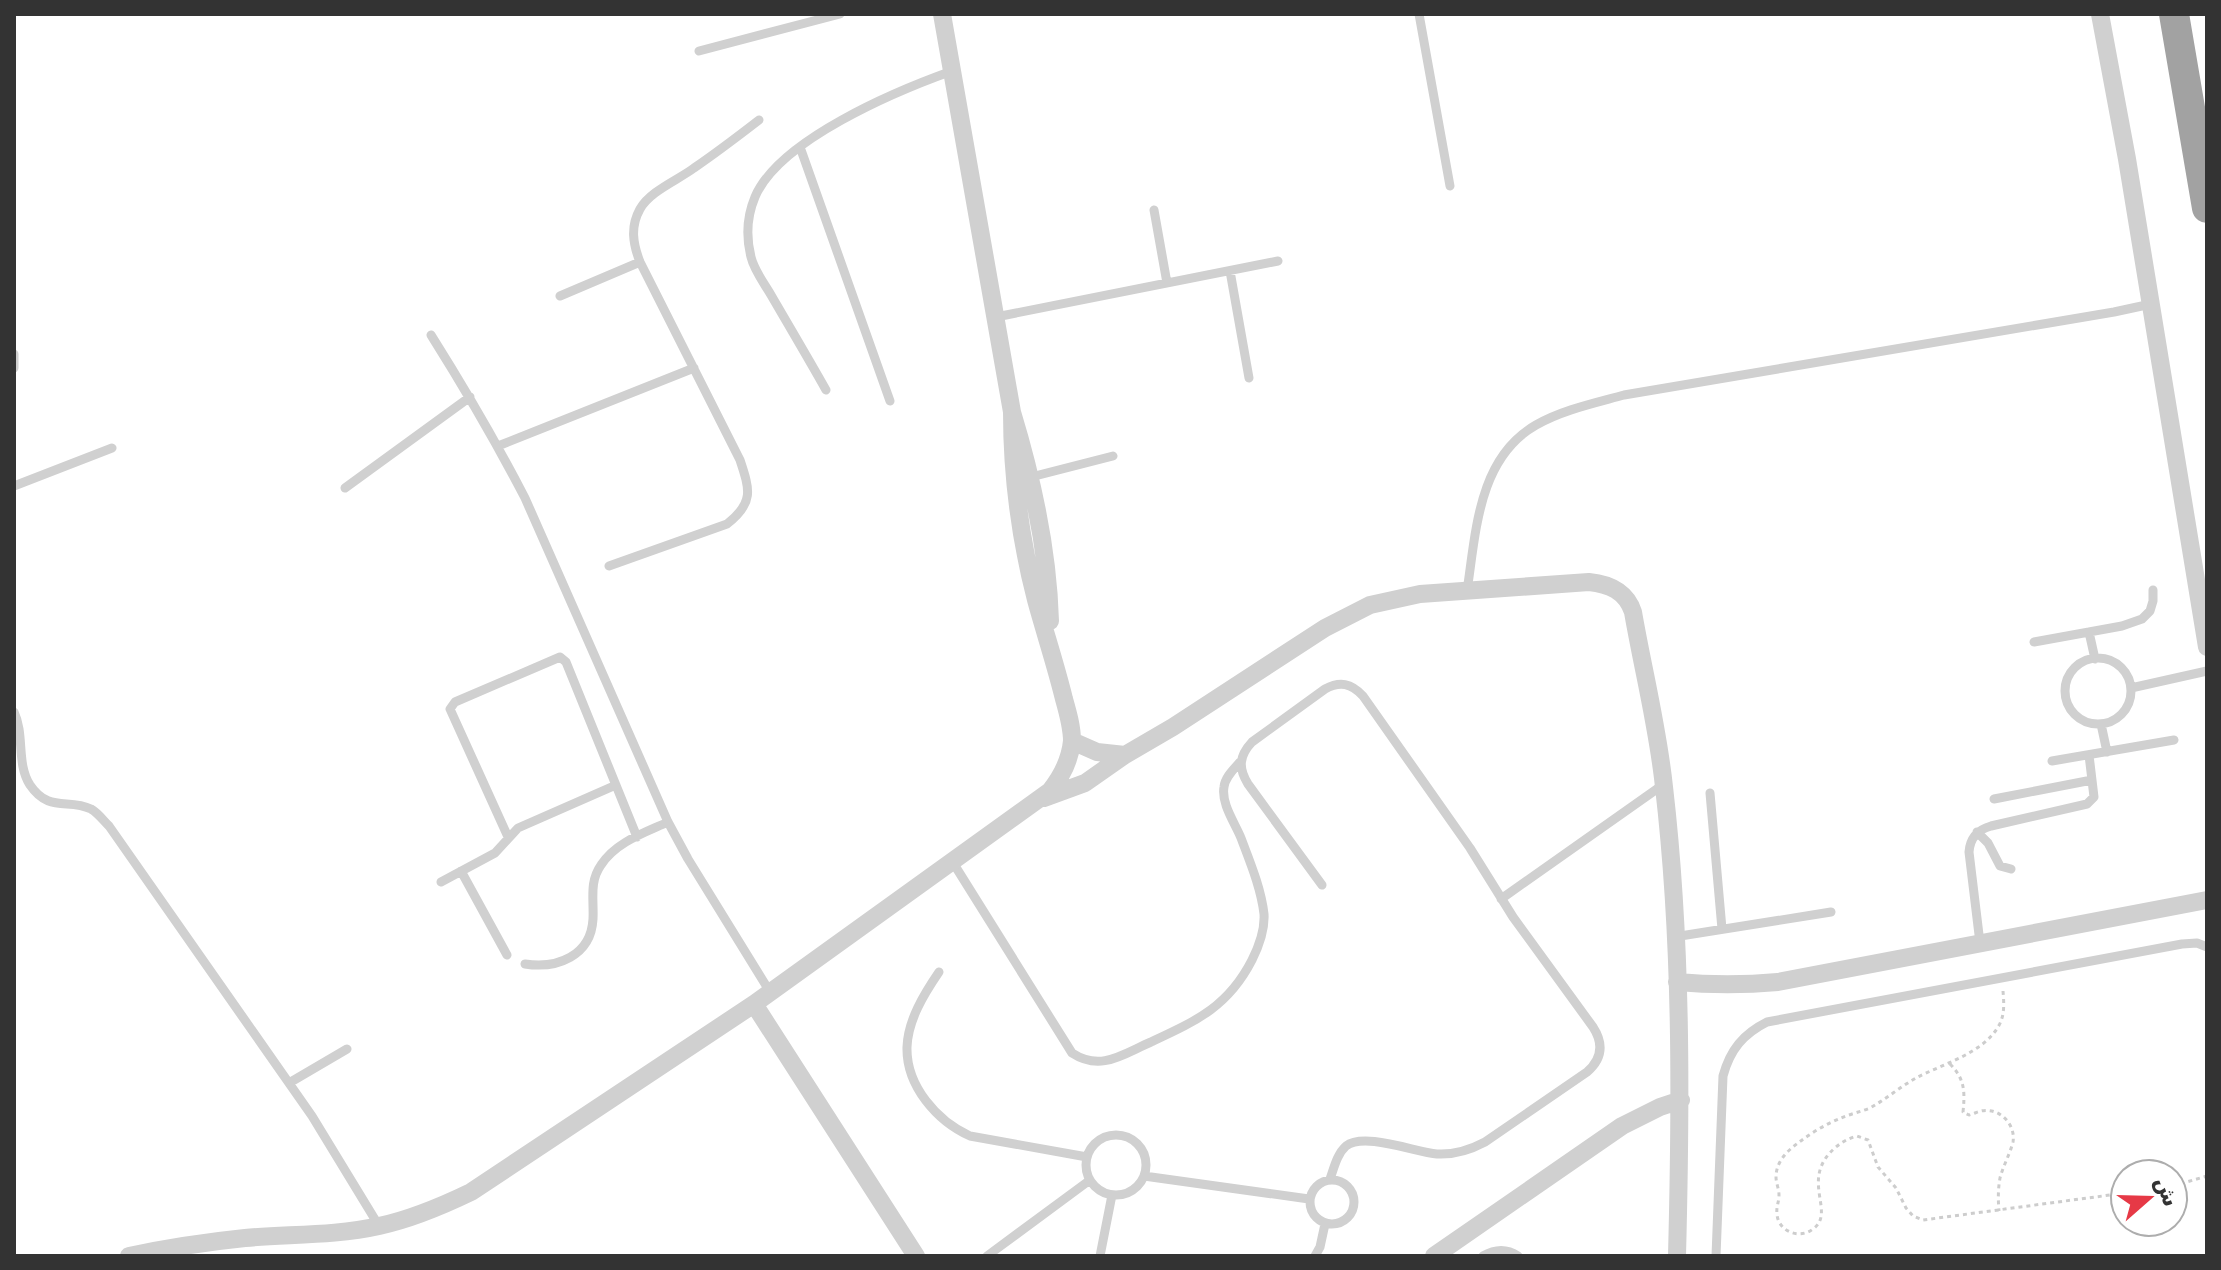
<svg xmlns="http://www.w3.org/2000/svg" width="2221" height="1270" viewBox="0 0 2221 1270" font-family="'DejaVu Sans','Noto Naskh Arabic',sans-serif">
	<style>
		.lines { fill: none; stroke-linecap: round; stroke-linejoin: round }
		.path { stroke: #cdcdcd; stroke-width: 3; stroke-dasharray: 4 4; stroke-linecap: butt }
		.service { stroke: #d0d0d0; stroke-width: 9 }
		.minor { stroke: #d0d0d0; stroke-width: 18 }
		.trunk { stroke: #a2a2a2; stroke-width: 30 }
	</style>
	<rect width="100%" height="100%" fill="#fff"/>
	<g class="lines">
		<path class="path" d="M2003 991C2004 1003 2005 1016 1998 1027 1982 1054 1942 1064 1916 1078 1900 1087 1886 1099 1870 1108 1860 1112 1850 1114 1841 1118 1826 1124 1811 1133 1798 1143 1787 1151 1776 1162 1776 1177 1776 1183 1779 1189 1779 1195 1779 1202 1776 1207 1777 1214 1778 1231 1799 1240 1813 1229 1837 1212 1798 1179 1836 1147 1842 1142 1849 1138 1857 1136L1868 1140 1878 1167 1896 1188 1906 1208 1913 1216 1923 1220 2125 1193
			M1950 1064C1965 1079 1965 1092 1963 1112L1969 1115C1973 1114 1977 1112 1981 1111 1999 1107 2016 1124 2013 1142 2010 1154 2003 1166 2000 1178 1998 1189 1998 1200 1999 1211
			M2173 1186 2207 1176"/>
		<path class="service" d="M1419 14 1450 186
			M699 51 840 14
			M800 147 890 401
			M1154 210 1167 283
			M1230 271 1249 378
			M560 296 640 262
			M996 317 1278 261
			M431 335C465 389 496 442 525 498L668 822 688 859 770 992
			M14 354V368
			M826 390C808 358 789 326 771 295 764 283 754 270 751 257 746 237 747 216 755 197 779 140 896 91 952 71
			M498 446 694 368
			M1031 477 1113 456
			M14 486 112 448
			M345 488 470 397
			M609 566 727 524C754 503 750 490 740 460L640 262C633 244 630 227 640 209 650 191 678 180 694 168 716 153 737 137 759 120
			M1467 591C1476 532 1478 458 1536 425 1562 410 1595 403 1624 395L2114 312 2151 304
			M2089 632 2095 659
			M2034 642 2122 626 2142 619 2150 611 2153 601V590
			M2065 691a33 33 0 1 1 66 0a33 33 0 1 1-66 0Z
			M2131 688 2207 671
			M14 712C25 735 16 763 30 785 49 813 68 798 91 809 98 813 103 820 109 826L312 1116 379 1226
			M2101 724 2107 752
			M2052 761 2174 740
			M1710 793 1722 929
			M1994 799 2092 780
			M1977 832 1988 843 2000 866 2011 869
			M508 837 450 709 455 702 560 657 566 662 637 837
			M952 861 1072 1053C1101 1072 1123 1054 1151 1042 1196 1021 1228 1007 1252 960 1259 946 1265 930 1264 914 1261 888 1250 862 1241 838 1235 823 1221 804 1224 787 1225 777 1234 769 1240 762
			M461 871 507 955
			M441 882 495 853 518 828 616 785
			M1322 885 1248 784C1238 768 1239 756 1252 742L1325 689C1340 681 1351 683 1363 696L1470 848 1513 917 1593 1027C1604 1044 1602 1059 1587 1072L1485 1142C1470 1150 1455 1155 1437 1154 1415 1152 1364 1132 1346 1146 1337 1154 1334 1168 1330 1179
			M1501 899 1664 784
			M1674 937 1831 912
			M1980 943 1969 852C1970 838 1977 830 1991 826L2087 804 2094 797 2089 755
			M525 964C557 969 591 956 593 919 594 900 589 882 601 865 616 842 644 833 668 822
			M939 972C924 994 908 1020 907 1047 906 1086 937 1121 970 1136L1087 1157
			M289 1083 347 1049
			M1086 1165a30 30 0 1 1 60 0a30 30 0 1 1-60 0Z
			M1144 1176 1309 1199
			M1310 1202a22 22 0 1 1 44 0a22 22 0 1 1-44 0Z
			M987 1256 1090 1180
			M1100 1256 1112 1195
			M1315 1256 1320 1247 1325 1224
			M1483 1256C1495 1249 1506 1248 1518 1256
			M1716 1256 1723 1076C1730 1050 1743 1034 1767 1022L2182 944 2197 943 2207 947"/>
		<path class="minor" d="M942 14 1012 412C1033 481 1048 549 1050 621
			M2100 14 2127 159 2207 647
			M1072 741 1097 752 1125 755
			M1044 798 1085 783 1125 755 1173 727 1325 628 1370 605 1420 594 1589 582C1609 584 1626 591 1633 612 1643 670 1658 728 1664 787 1682 942 1681 1100 1677 1256
			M1677 982C1711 985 1744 985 1778 982L2207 900
			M754 1004 916 1256
			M129 1256C167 1248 206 1242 245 1238 289 1234 335 1236 379 1226 412 1219 442 1206 471 1192L754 1004 1050 791C1062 776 1070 761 1072 741 1072 727 1068 713 1064 699 1056 666 1045 633 1036 600 1020 538 1012 477 1012 412
			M1434 1256 1622 1126 1660 1107 1681 1100"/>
		<path class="trunk" d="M2174 14 2207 208"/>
	</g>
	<rect width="2221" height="1270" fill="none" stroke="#333333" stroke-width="32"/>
	<g transform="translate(2149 1198) rotate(70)"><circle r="38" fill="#ffffff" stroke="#adadad" stroke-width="2"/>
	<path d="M0-6L14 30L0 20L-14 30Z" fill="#e63946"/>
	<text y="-12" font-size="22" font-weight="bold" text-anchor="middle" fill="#333333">ش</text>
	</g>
</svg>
